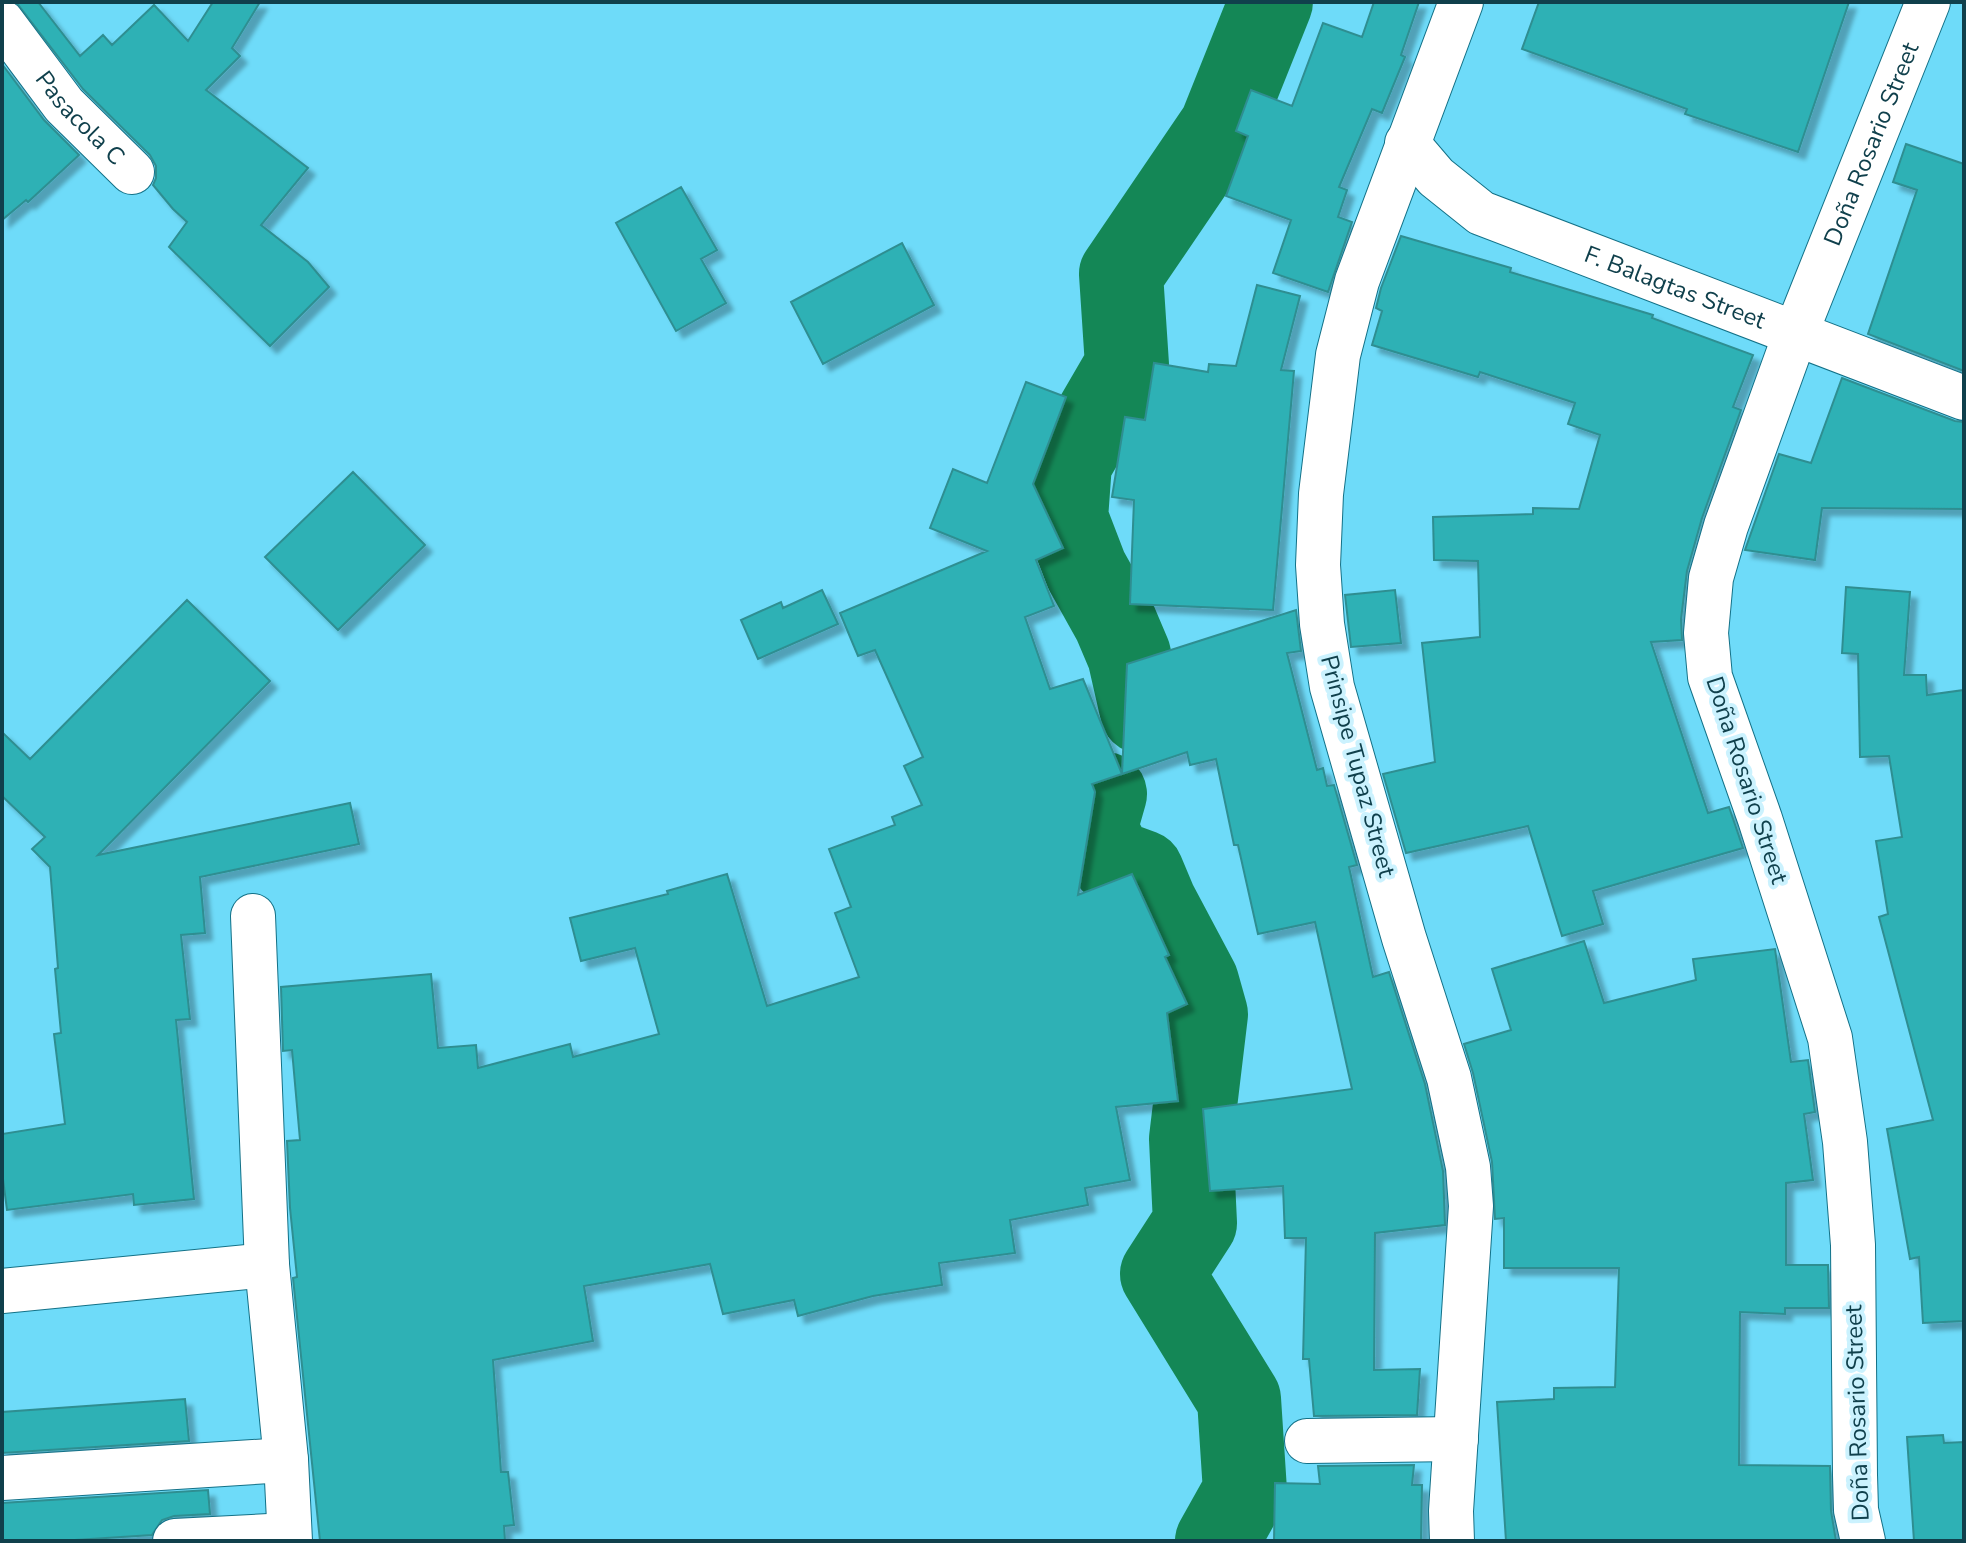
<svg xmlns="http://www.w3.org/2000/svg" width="1966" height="1543" viewBox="0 0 1966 1543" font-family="'Nunito Sans',sans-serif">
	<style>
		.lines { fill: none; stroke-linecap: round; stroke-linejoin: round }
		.river { stroke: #148756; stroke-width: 84 }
		.building { fill: #2db1b5; stroke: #2f8e91; stroke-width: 2; filter: url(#shadow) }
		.minor-casing { stroke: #137187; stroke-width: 46 }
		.minor { stroke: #fff; stroke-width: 44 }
		.labels { text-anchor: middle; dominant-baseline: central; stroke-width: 8; stroke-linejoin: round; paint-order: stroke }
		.street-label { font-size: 24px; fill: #10404c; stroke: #cbf2fe }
	</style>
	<defs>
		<filter id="shadow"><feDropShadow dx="7" dy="7" stdDeviation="2" flood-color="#0004"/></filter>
	</defs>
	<rect width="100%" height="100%" fill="#6edbf9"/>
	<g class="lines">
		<path class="river" d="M1142 712 1129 655 1115 622 1086 570 1066 518 1070 463 1127 365 1121 274 1221 127 1271 2
			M1105 794 1095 829 1112 861 1142 872 1155 903 1197 982 1206 1014 1191 1139 1195 1223 1162 1274 1239 1399 1245 1491 1217 1541"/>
	</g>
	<path class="building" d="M16 2H38L80 56 103 35 112 45 154 5 188 41 213 2H260L232 48 240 56 206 90 308 168 261 225 308 262 329 287 270 346 169 247 187 222 173 209 153 185 156 178V166L150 155 83 89Z
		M1374 2H1419L1401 55 1405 57 1382 113 1372 109 1339 187 1347 190 1338 217 1352 222 1328 292 1273 273 1291 220 1226 196 1248 136 1236 131 1251 90 1292 106 1323 23 1362 37Z
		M1539 2H1849L1798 152 1685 114 1687 109 1522 49Z
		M2 64 44 120 79 155 28 202 26 200 2 220Z
		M1906 144 1964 164V371L1868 334 1917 190 1893 182Z
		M681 187 717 250 701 259 726 303 676 331 616 223Z
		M1401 236 1511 268 1510 272 1653 315 1652 318 1753 355 1733 407 1741 410 1702 518 1687 571 1681 619 1682 640 1651 642 1708 813 1729 807 1743 848 1593 891 1603 924 1562 936 1528 826 1406 853 1383 774 1435 762 1422 643 1480 637 1478 561 1434 560 1433 517 1533 514V508L1579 509 1600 435 1568 424 1575 403 1480 372 1478 377 1372 345 1382 311 1376 308 1381 288Z
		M902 243 934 305 823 364 791 302Z
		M1257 285 1300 296 1281 370 1294 371 1273 610 1130 604 1134 500 1112 497 1125 417 1145 420 1154 363 1208 372 1209 364 1236 366Z
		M1842 378 1955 421 1964 422V509L1822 508 1815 560 1745 550 1779 454 1811 463Z
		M1026 382 1066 397 1033 484 1063 548 1036 560 1054 606 1025 617 1050 689 1083 679 1122 774 1092 784 1095 792 1078 895 1132 874 1169 955 1165 957 1187 1004 1167 1013 1178 1101 1116 1107 1130 1180 1085 1188 1088 1205 1010 1220 1015 1253 939 1263 942 1285 873 1296 798 1316 794 1300 723 1314 710 1264 584 1286 593 1341 493 1360 501 1472H508L514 1525 504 1526 505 1541H320L293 1278 297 1277 290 1208 287 1141 300 1140 292 1050 283 1051 281 987 431 974 438 1048 476 1045 478 1068 570 1044 573 1057 659 1034 635 948 581 961 570 918 668 894 667 891 727 874 767 1006 859 977 835 913 851 907 829 849 895 825 892 817 922 805 904 766 923 757 875 650 858 656 840 613 987 551 930 528 953 469 987 483Z
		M353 472 425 545 338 630 265 557Z
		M1846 587 1910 592 1904 675H1926L1927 695 1964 690V1321L1923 1323 1919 1257 1910 1259 1887 1129 1933 1120 1879 917 1888 914 1876 841 1902 837 1889 756 1860 757 1858 654 1842 653Z
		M822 590 838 624 758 659 741 620 781 602 783 608Z
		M1395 590 1401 643 1351 647 1345 595Z
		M187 600 270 681 98 855 350 803 359 844 200 877 205 933 181 935 190 1019 176 1020 194 1199 134 1205 133 1194 7 1210 2 1172V1134L65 1124 54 1034 61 1033 55 969 58 968 50 867 32 849 45 837 2 796V732L30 759Z
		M1296 610 1301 651 1287 653 1317 770 1323 768 1327 786 1334 785 1357 865 1349 867 1373 977 1389 972 1425 1084 1443 1171 1445 1225 1375 1233 1374 1370 1420 1369 1417 1415 1314 1416 1309 1359H1303L1306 1238H1285L1283 1186 1210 1191 1203 1109 1352 1089 1315 922 1258 934 1238 845H1234L1216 759 1190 765 1187 752 1122 774 1127 664Z
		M1584 941 1604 1003 1696 980 1693 959 1775 949 1791 1062 1808 1060 1815 1112 1804 1114 1813 1180 1786 1183V1265H1828L1829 1308H1785V1314L1740 1312 1739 1465 1830 1466 1831 1511 1836 1541H1506L1497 1402 1554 1399V1388L1615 1387 1619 1268H1504V1218L1495 1219 1492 1162 1473 1073 1464 1044 1511 1030 1492 969Z
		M185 1399 189 1441 2 1453V1412Z
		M1943 1435 1944 1443 1964 1442V1541H1914L1907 1437Z
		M1414 1465 1412 1485H1422L1421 1541H1274L1275 1483 1320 1484 1318 1466Z
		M208 1490 210 1514 174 1516 162 1520 152 1535 60 1541H2V1503Z"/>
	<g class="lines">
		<defs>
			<g id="minor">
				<path id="s1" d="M2 22 64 105 132 172"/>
				<path id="s2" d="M1407 143 1436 177 1481 213 1964 398"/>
				<path d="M253 916 267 1265 286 1460 290 1541"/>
				<path d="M2 1291 267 1265"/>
				<path d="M1307 1441 1456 1439"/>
				<path d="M2 1478 286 1460"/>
				<path d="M175 1541 289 1535"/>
				<path d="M1452 1541 1451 1511 1471 1206 1468 1167 1449 1078 1404 938 1332 687 1322 624 1318 565 1321 494 1338 355 1357 281 1461 2"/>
				<path id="s3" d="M1863 1541 1856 1510 1855 1475 1853 1245 1845 1142 1830 1038 1760 819 1710 677 1706 633 1711 578 1726 526 1795 335 1928 2"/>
			</g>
		</defs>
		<use href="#minor" class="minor-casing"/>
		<use href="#minor" class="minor"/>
	</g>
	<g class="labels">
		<g class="street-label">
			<text stroke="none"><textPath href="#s1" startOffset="124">Pasacola C</textPath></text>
			<text stroke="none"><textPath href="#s3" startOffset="1448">Doña Rosario Street</textPath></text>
			<text stroke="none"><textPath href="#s2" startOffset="310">F. Balagtas Street</textPath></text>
			<text transform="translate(1358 766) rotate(75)">Prinsipe Tupaz Street</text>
			<text transform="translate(1747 780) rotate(72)">Doña Rosario Street</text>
			<text transform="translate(1857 1413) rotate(-92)">Doña Rosario Street</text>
		</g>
	</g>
	<rect width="1966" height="1543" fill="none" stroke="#10404c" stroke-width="8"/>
</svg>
